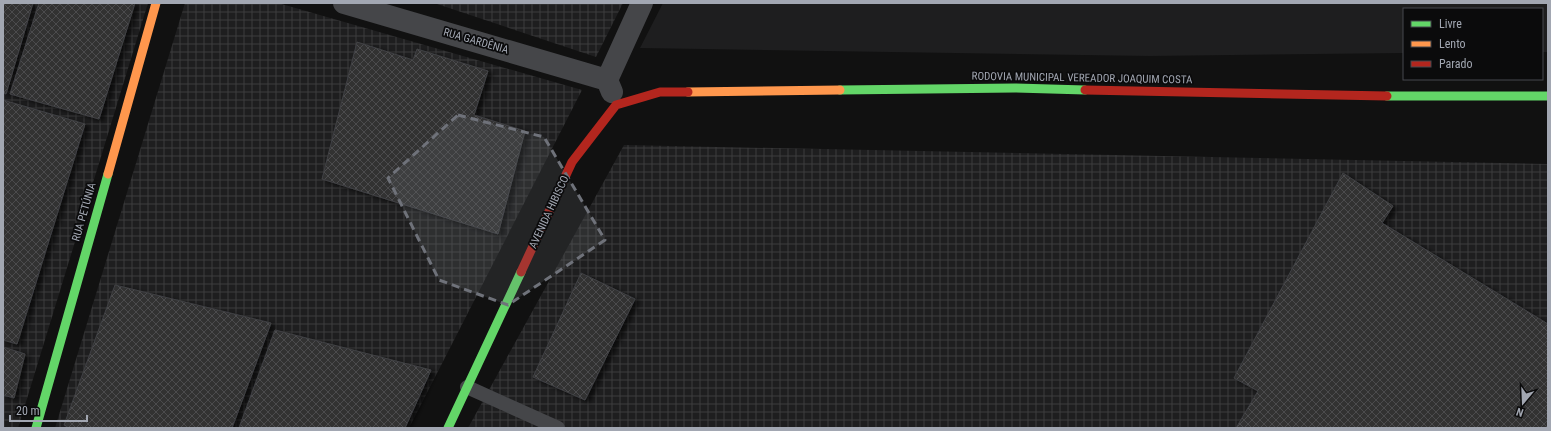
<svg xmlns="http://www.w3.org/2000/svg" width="1551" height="431" viewBox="0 0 1551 431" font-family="'Roboto Condensed',sans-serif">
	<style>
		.built { fill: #1e1e1f }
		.industrial { fill: url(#industrial-grid) }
		.building { fill: url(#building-cross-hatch); stroke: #404144; filter: url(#shadow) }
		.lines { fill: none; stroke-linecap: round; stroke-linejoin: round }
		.lane { stroke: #454649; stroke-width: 14 }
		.street { stroke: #454649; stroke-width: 22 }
		.fast { stroke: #63d668; stroke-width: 9 }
		.slow { stroke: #ff974d; stroke-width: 9 }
		.jam { stroke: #b3261e; stroke-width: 9 }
		.marked { fill: #6f727a; fill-opacity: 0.2; stroke: #6f727a; stroke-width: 3; stroke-dasharray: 8 5; stroke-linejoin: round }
		.labels { text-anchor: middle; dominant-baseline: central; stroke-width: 3.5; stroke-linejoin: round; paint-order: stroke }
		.street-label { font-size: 11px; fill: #a2a7b2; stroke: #0b0b0c }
	</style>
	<defs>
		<pattern id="industrial-grid" width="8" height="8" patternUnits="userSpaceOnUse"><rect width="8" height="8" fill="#1e1e1f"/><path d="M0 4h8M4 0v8" fill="none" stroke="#3c3c3d"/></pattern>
		<pattern id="building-cross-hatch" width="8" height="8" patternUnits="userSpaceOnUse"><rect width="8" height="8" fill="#313133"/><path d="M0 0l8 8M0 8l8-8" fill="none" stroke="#4c4c4e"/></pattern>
		<filter id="shadow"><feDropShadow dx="4.5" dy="2.5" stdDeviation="2" flood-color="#0009"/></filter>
	</defs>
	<rect width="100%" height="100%" fill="#111"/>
	<path class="built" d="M663 3H1548V52H1542V9H1404V53L1150 56 640 48Z"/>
	<path class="industrial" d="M3 3H148L18 428H3Z
		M185 3H278L582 90 409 428H55Z
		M434 3H623L596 57Z
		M624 145 1548 164V428H468Z"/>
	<path class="building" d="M3 3H33L6 94 3 93Z
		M39 3H135L99 119 10 94Z
		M357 42 413 60 417 49 488 71 474 115 525 131 498 234 322 179Z
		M3 100 85 124 17 344 3 340Z
		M1343 173 1393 206 1382 223 1548 324V428H1236L1258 391 1234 378Z
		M581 273 635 299 585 400 533 377Z
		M115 285 271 323 232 428H69L64 425Z
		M275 330 431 370 405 428H239Z
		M3 347 25 354 14 398 3 395Z"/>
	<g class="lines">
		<path class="lane" d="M467 387 558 428"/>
		<path class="street" d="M344 3 607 80
			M612 92 607 80 642 3"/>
		<path class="fast" d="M840 90 1015 88 1085 90
			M1387 96H1548
			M36 428 108 174
			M448 428 521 272"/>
		<path class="slow" d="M688 92 840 90
			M108 174 156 3"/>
		<path class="jam" d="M1085 90 1387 96
			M521 272 572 162 616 105 660 92H688"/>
	</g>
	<path class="marked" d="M458 115 544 137 605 240 508 305 439 280 388 178Z"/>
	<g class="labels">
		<g class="street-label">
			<text transform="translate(476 41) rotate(16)">RUA GARDÊNIA</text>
			<text transform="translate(1082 78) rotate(1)">RODOVIA MUNICIPAL VEREADOR JOAQUIM COSTA</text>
			<text transform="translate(84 212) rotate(-74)">RUA PETÚNIA</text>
			<text transform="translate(549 212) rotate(-65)">AVENIDA HIBISCO</text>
		</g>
	</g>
	<rect width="1551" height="431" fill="none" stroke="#a2a7b2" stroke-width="8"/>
	<rect x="1403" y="8" width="140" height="72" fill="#0b0b0c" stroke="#47494e"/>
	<rect x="1411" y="21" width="20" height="6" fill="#63d668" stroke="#47494e"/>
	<text x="1439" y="28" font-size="12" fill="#a2a7b2">Livre</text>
	<rect x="1411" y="41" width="20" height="6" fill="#ff974d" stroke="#47494e"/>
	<text x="1439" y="48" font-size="12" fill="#a2a7b2">Lento</text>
	<rect x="1411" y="61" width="20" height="6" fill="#b3261e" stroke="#47494e"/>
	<text x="1439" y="68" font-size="12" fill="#a2a7b2">Parado</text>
	<g transform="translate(1523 403) rotate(199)" stroke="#0b0b0c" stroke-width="3" paint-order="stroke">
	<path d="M0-3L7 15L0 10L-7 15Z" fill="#a2a7b2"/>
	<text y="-6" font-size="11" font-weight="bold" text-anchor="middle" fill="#a2a7b2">N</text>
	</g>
	<path d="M10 415v6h77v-6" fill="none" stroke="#a2a7b2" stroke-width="2"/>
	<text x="16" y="415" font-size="12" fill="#a2a7b2" stroke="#0b0b0c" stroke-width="3" paint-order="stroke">20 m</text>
</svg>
